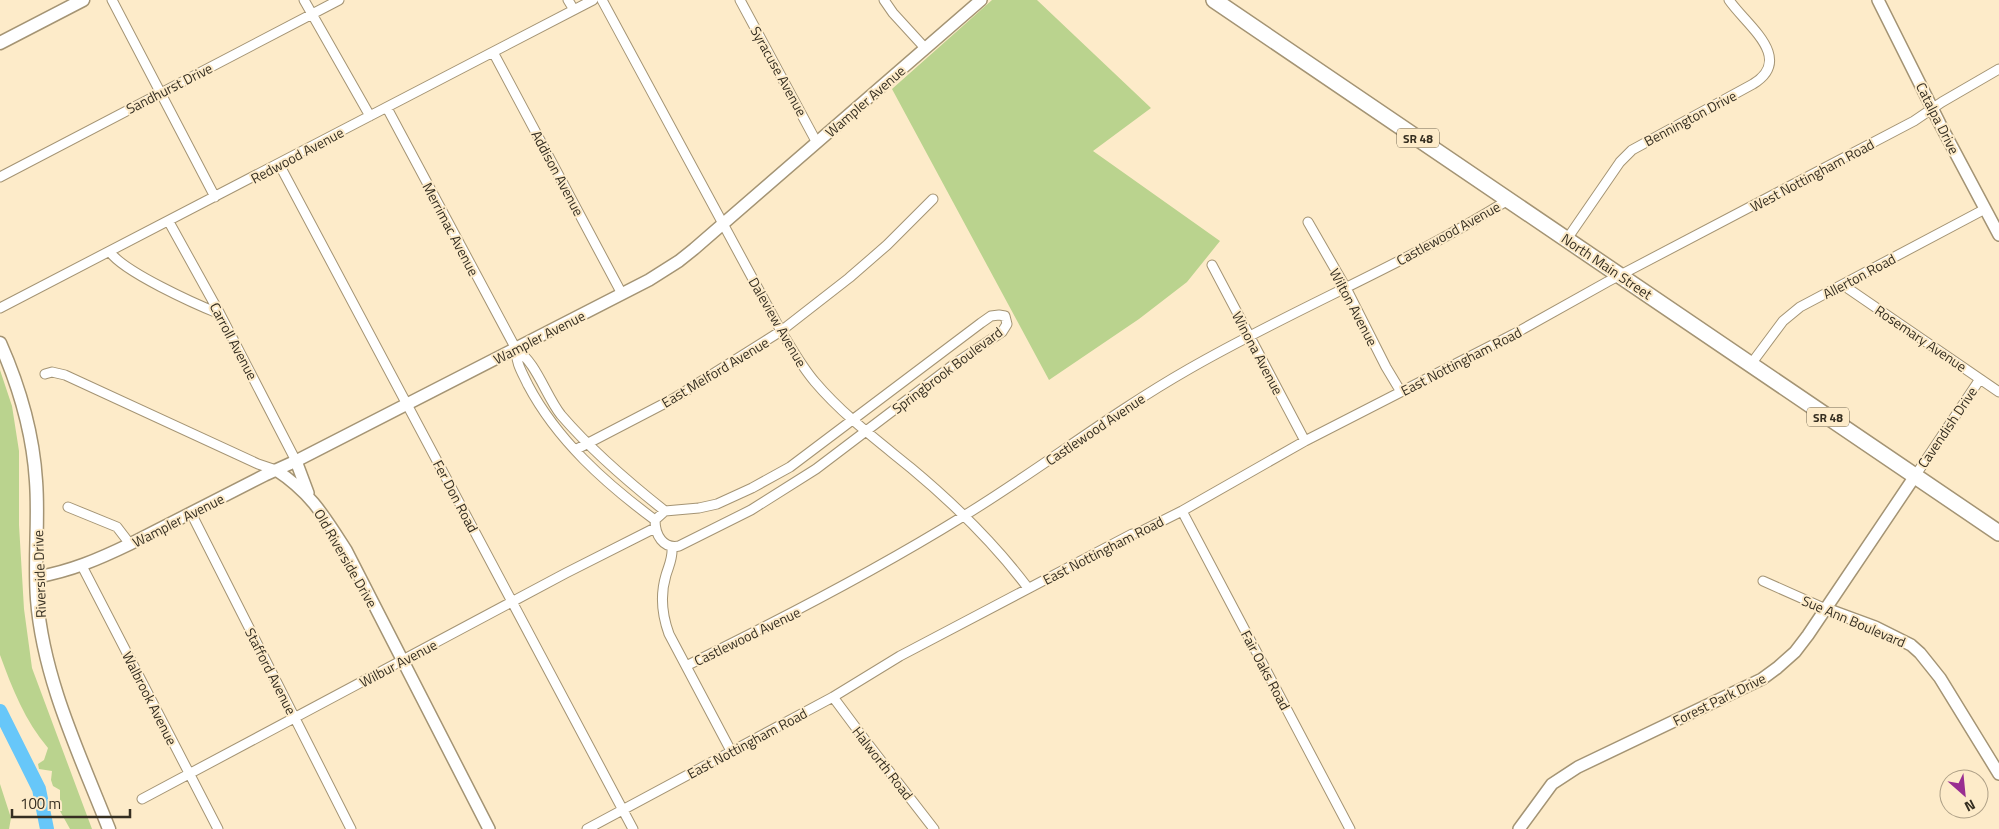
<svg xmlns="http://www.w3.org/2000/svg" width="1999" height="829" viewBox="0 0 1999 829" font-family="'Titillium Web',sans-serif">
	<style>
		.green { fill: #bad38e }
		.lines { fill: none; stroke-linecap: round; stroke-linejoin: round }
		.river { stroke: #67c7f9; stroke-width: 14 }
		.minor-casing { stroke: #a49474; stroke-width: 11 }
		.tertiary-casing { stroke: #a49474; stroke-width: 14 }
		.secondary-casing { stroke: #a49474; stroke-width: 15 }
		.primary-casing { stroke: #a49474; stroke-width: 18 }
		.minor { stroke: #fff; stroke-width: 9 }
		.tertiary { stroke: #fff; stroke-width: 11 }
		.secondary { stroke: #fff; stroke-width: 12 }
		.primary { stroke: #fff; stroke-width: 15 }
		.labels { text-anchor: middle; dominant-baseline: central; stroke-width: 4; stroke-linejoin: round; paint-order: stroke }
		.shield { fill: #fdebc9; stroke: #716753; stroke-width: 1 }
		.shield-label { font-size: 12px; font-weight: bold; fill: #352e21 }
		.street-label { font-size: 14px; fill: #352e21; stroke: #fdebc9 }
	</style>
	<rect width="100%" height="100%" fill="#fdebc9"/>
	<path class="green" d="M992 0H1037L1151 108 1093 151 1220 241 1187 282 1139 319 1049 380 892 89Z
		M0 370 12 406 19 451V525L24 609 32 668 92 829H70L60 811V790L53 786 51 780 52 771 39 769 38 764 44 760 48 748C25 721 12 688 0 655Z
		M0 784 11 818 9 829H0Z"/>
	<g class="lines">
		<path class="river" d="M0 711 39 789 47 829"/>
		<defs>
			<path id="minor" d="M112 0 215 197
				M304 0 370 116
				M568 0 574 10
				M602 0 781 331C792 349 802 367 815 382 843 415 878 441 911 468 953 503 995 544 1028 588
				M740 0 817 143
				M884 0 893 13 925 48
				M493 52 622 294
				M387 108 516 349C516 364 522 372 528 385 557 440 605 483 655 520
				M279 164 633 829
				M0 177 339 0
				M169 222 220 314 296 461
				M1308 222 1346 288 1386 367 1401 392
				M1567 239 1620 162 1632 150 1753 84C1795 58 1746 25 1729 0
				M110 252C124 272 195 304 220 314
				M1212 265 1305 441
				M1843 285 1999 392
				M0 308 593 0
				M999 315 1005 316 1007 324 1002 332 957 362 816 469 751 510 679 546C663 549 655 535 655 520L665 511 699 508 717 504 752 488 790 467 981 323 991 316Z
				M516 349C536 362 546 396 561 415 592 451 627 481 665 511
				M1751 364 1783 321 1800 307 1985 209
				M45 374 52 372 65 375 258 464 276 470
				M575 450 673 399 781 331 849 278 887 245 933 199
				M1915 476 1980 379
				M68 507 117 527 130 544
				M1182 511 1350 829
				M191 513 351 829
				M672 547C673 558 669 565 666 575 660 595 662 615 669 634L731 751
				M82 566 218 829
				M1763 581 1826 609
				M686 666C780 620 873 572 962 517 1039 470 1110 414 1189 369 1293 309 1406 264 1508 200
				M833 697 865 740 934 829
				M142 799 566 573 655 528
				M587 829 833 697 900 656 1132 534 1140 532 1182 511 1305 441 1514 334 1607 282 1914 121 1942 102 1999 69"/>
			<path id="tertiary" d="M1878 0 1940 124 1999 235
				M296 461 308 493
				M276 470C311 493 324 516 346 550L489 829
				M37 577C71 571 99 559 130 544L265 475 296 461 649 280 679 261 694 249 981 0
				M1826 609 1875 627 1911 645 1920 653 1940 678 1999 774
				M1519 829 1552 784 1578 767 1762 679 1777 668 1795 652 1808 635 1915 476"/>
			<path id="secondary" d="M0 43 83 0
				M0 343C20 388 33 433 36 481 39 520 34 560 37 599 43 679 80 755 109 829"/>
			<path id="primary" d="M1214 0 1999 533"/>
		</defs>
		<use href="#minor" class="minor-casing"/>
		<use href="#tertiary" class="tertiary-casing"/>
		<use href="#secondary" class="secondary-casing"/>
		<use href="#primary" class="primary-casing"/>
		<use href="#minor" class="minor"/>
		<use href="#tertiary" class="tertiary"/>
		<use href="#secondary" class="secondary"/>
		<use href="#primary" class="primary"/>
	</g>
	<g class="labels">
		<g class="shield">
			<rect x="1397" y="128.5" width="42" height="19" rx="4"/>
			<rect x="1807" y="407.5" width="42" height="19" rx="4"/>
		</g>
		<g class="shield-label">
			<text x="1418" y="138">SR 48</text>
			<text x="1828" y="417">SR 48</text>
		</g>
		<g class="street-label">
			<text transform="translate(779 71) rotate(61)">Syracuse Avenue</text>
			<text transform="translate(169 88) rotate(-27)">Sandhurst Drive</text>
			<text transform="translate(865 101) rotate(-41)">Wampler Avenue</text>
			<text transform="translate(1690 118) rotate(-28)">Bennington Drive</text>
			<text transform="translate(1938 118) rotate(63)">Catalpa Drive</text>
			<text transform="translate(297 155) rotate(-28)">Redwood Avenue</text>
			<text transform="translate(558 173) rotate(62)">Addison Avenue</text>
			<text transform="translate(1812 175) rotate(-28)">West Nottingham Road</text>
			<text transform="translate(451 229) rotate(62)">Merrimac Avenue</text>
			<text transform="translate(1448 233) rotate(-29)">Castlewood Avenue</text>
			<text transform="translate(1607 266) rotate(34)">North Main Street</text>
			<text transform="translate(1859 276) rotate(-28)">Allerton Road</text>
			<text transform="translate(1354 307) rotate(62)">Wilton Avenue</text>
			<text transform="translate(778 322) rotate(60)">Daleview Avenue</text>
			<text transform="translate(539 337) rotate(-27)">Wampler Avenue</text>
			<text transform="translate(1921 338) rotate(34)">Rosemary Avenue</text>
			<text transform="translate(234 341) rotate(62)">Carroll Avenue</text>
			<text transform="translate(1258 353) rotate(62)">Winona Avenue</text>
			<text transform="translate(1461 361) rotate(-27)">East Nottingham Road</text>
			<text transform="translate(947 370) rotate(-37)">Springbrook Boulevard</text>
			<text transform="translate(715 372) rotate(-31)">East Melford Avenue</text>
			<text transform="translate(1947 427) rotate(-56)">Cavendish Drive</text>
			<text transform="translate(1095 429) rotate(-34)">Castlewood Avenue</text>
			<text transform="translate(456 496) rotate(62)">Fer Don Road</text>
			<text transform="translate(178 520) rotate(-27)">Wampler Avenue</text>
			<text transform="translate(1103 550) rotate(-27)">East Nottingham Road</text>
			<text transform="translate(346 558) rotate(60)">Old Riverside Drive</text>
			<text transform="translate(39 574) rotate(-92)">Riverside Drive</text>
			<text transform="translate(1854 621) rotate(23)">Sue Ann Boulevard</text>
			<text transform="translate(747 636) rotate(-26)">Castlewood Avenue</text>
			<text transform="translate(398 663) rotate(-28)">Wilbur Avenue</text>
			<text transform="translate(1266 670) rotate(62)">Fair Oaks Road</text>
			<text transform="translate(271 671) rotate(63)">Stafford Avenue</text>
			<text transform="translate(150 698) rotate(63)">Walbrook Avenue</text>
			<text transform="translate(1719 699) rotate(-26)">Forest Park Drive</text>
			<text transform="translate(747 743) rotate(-28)">East Nottingham Road</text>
			<text transform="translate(883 763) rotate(52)">Halworth Road</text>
		</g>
	</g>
	<g transform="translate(1964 794) rotate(153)"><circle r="24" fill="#fdebc9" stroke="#ad9f86"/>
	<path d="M0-4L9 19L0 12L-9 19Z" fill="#992e91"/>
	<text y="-8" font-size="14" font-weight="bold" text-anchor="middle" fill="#352e21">N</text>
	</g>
	<path d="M12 809v8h118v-8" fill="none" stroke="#352e21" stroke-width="2.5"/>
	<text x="20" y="809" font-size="15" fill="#352e21" stroke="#fdebc9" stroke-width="4" paint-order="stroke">100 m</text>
</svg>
